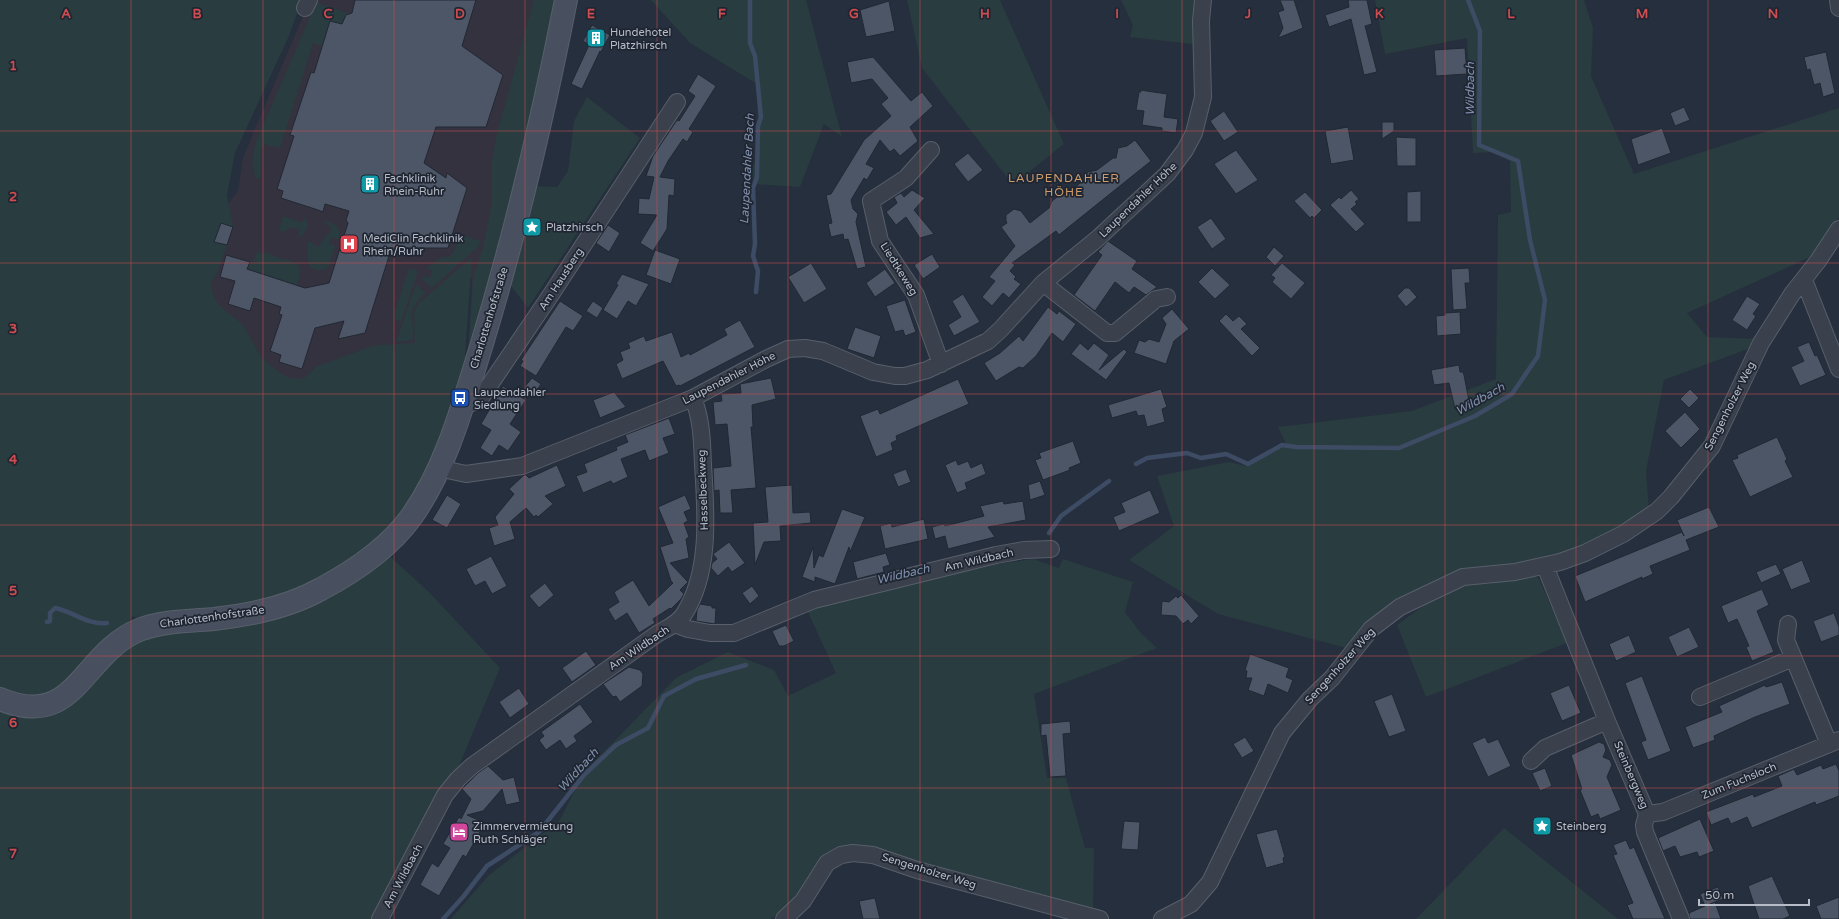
<svg xmlns="http://www.w3.org/2000/svg" width="1839" height="919" viewBox="0 0 1839 919" font-family="'Varela Round',sans-serif">
	<style>
		.medical { fill: #34323f }
		.green { fill: #293c3f }
		.lines { fill: none; stroke-linecap: round; stroke-linejoin: round }
		.stream { stroke: #3d4c64; stroke-width: 4.5 }
		.building { fill: #4d5666; stroke: #212834 }
		.minor-casing { stroke: #585f6b; stroke-width: 18 }
		.secondary-casing { stroke: #585f6b; stroke-width: 24 }
		.minor { stroke: #3a414d; stroke-width: 16 }
		.secondary { stroke: #485060; stroke-width: 22 }
		.grid { fill: none; stroke: #ce4d50; stroke-width: 1; stroke-opacity: 0.55 }
		.labels { text-anchor: middle; dominant-baseline: central; stroke-width: 3.5; stroke-linejoin: round; paint-order: stroke }
		.poi-label { font-size: 11px; fill: #b6bcc8; stroke: #1f2632; text-anchor: start }
		.street-label { font-size: 11px; fill: #b6bcc8; stroke: #1f2632 }
		.water-label { font-size: 12px; font-style: italic; fill: #8091ad; stroke: #1f2632 }
		.neighbourhood-label { font-size: 12px; letter-spacing: 1px; fill: #cd9c6c; stroke: #1f2632 }
		.grid-label { font-size: 13px; text-anchor: middle; font-weight: bold; fill: #ce4d50; stroke: #1f2632; stroke-width: 3.5; stroke-linejoin: round; paint-order: stroke }
	</style>
	<rect width="100%" height="100%" fill="#262f3d"/>
	<path class="medical" d="M310 0H560L468 356 471 313 472 279 470 277H464L383 452 260 360 176 264 220 214 238 191 243 158 252 136Z"/>
	<path class="green" d="M0 0H302L288 38 235 153 227 195 233 227 220 223 215 241 227 245 216 275 212 281 211 286 214 297 220 306 243 325 261 357 281 374 290 378 298 379 304 378 316 367 369 347 379 345 415 343 414 312 418 304 472 257 465 354 468 363 432 465 404 513 348 566 284 598 147 622 132 616 130 622 109 640 66 688 31 700 0 691Z
		M534 0H558L523 166 468 356 473 278 483 248 492 202V161L496 137Z
		M651 0H806L842 137 824 124 800 187 754 184 752 170 758 152 757 84 690 43Z
		M907 0H1000L1064 144 1013 185 922 68Z
		M1121 0H1195L1193 44 1130 37 1133 25Z
		M1375 0H1584L1593 28 1591 76 1634 174 1839 108V217L1817 254 1687 313 1707 337 1757 339 1753 347 1664 380 1646 471 1649 509 1595 542 1547 560 1460 571 1350 649 1218 614 1129 560 1174 526 1157 476 1229 462 1246 466 1286 444 1278 427 1412 411 1496 379 1498 215 1511 212 1510 161 1492 152 1473 153 1467 38 1385 54Z
		M318 3 350 14 356 29 330 21 322 46 313 43 280 148 264 144 261 152 260 178 256 179C251 166 252 155 256 142L315 5Z
		M587 97 640 138 528 308 510 285 537 186 557 187 568 171 574 121Z
		M283 216 302 223 304 217 308 224 304 234 297 237 300 230 292 227 283 232 279 230Z
		M324 221C331 221 339 226 340 234L338 240 331 237 329 244 335 246 329 267 319 271C306 267 308 262 307 251 307 246 307 244 309 241L318 247 332 229Z
		M461 235 481 241 478 247 432 288 422 279 423 276 430 278 432 270 426 268 442 257H449L453 253Z
		M262 252C270 253 277 258 283 259 303 262 302 269 297 285L245 278 250 262 253 263 256 253Z
		M409 268 418 271 401 322 393 319Z
		M416 285 426 293C403 313 415 316 413 340L396 342Z
		M385 552 429 592 500 668 456 773 376 919H0V707L27 715 136 638 220 623Z
		M1033 559 1059 568 1063 559 1133 582 1125 612 1140 632 1157 648 1034 694 1047 778H1066L1085 848H1094L1093 911 918 865 861 845 847 846 784 911 770 919H451L488 876 560 820 584 772 676 678 728 652 774 670 788 696 836 673 806 608 998 564Z
		M1533 575 1539 579 1567 643 1426 697 1397 625 1441 593 1468 582 1489 584Z
		M1504 828 1618 919H1416Z"/>
	<g class="lines">
		<path class="stream" d="M750 0V43L755 56 761 117 758 126 757 177 753 188 755 244 753 256 758 271 756 292
			M1136 464 1147 458 1187 453 1201 458 1226 454 1248 464 1282 445 1296 447 1399 448 1475 416 1512 394 1538 356 1545 300 1530 240 1518 161 1479 145 1480 31 1468 0
			M1049 533 1061 516 1109 481
			M47 622 50 621V613L55 608C75 612 86 625 107 623
			M443 919 463 897 487 866 539 832 584 775 616 745 648 728 664 696 696 679 746 665"/>
	</g>
	<path class="building" d="M355 0H476L462 46 503 75 486 127H436L424 163 446 178 447 173 467 188 448 248H362L389 256 365 333 338 339 344 321 315 328 302 369 279 362 281 355 270 351 282 315 279 314 281 307 254 298 250 311 228 304 235 281 220 277 226 255 250 262 247 269 305 288 329 283 348 223 346 220 349 211 325 204 323 212 318 210 281 198 283 191 277 189 294 136 290 135 311 72 314 73 330 21 342 24 346 15 352 13Z
		M1280 0H1294L1303 28 1278 38 1283 28 1278 12 1284 10Z
		M1348 0H1367L1372 24 1365 26 1377 72 1364 75 1351 19 1329 27 1325 15 1349 7Z
		M889 1 895 31 866 37 860 10Z
		M592 25 610 35 601 52 600 51 582 89 571 84 589 45 583 41Z
		M1465 48 1467 74 1436 76 1434 50Z
		M1826 52 1835 93 1823 97 1820 83 1814 85 1810 69 1807 70 1804 57Z
		M873 57 911 101 922 92 933 106 910 127 918 141 900 156 894 149 890 152 880 140 866 164 874 168 867 180 864 178 851 200 853 209 858 214 856 222 866 267 857 269 848 239 844 240 843 234 831 237 828 224 832 223 826 195 831 194 864 140 891 116 881 104 888 98 872 79 851 83 847 62Z
		M698 74 716 86 689 129 693 132 687 142 683 139 668 161 660 177 675 179 674 196 669 195 667 229 653 251 640 243 657 215 638 214 639 198 649 199 654 177 646 176 653 156 677 120 679 121 695 96 688 91Z
		M1140 90 1167 94 1164 117 1178 119 1176 133 1162 131V128L1142 125 1144 111 1136 110 1139 92H1141Z
		M1684 107 1690 120 1675 126 1670 113Z
		M1224 111 1238 132 1224 141 1210 121Z
		M1382 122H1394V131L1382 139Z
		M1348 127 1354 160 1331 164 1325 131Z
		M1662 128 1671 153 1638 165 1631 139Z
		M1396 137 1416 138V166H1397Z
		M1135 140 1151 161 1065 230 1059 235 1056 231 1012 263 1015 265 1010 271 1016 277 1014 279 1021 284 1009 298 1003 293 992 306 982 297 995 281 989 277 1015 246 1001 227 1007 223 1006 221V215L1014 209 1021 211 1030 223 1049 208 1052 201 1057 197 1066 194 1079 184 1084 176 1088 172 1097 170 1113 158H1116L1118 148 1127 146Z
		M1236 150 1258 180 1236 194 1214 164Z
		M968 153 983 170 968 182 954 164Z
		M912 190 925 198 914 210 934 234 920 238 906 217 896 225 886 212 897 203 894 197 901 193 904 197Z
		M1351 190 1359 199 1355 202 1357 204 1351 209 1365 224 1356 232 1330 205 1339 197 1341 199Z
		M1421 191V222H1407V192Z
		M1305 192 1322 210 1314 218 1312 216 1310 218 1294 201Z
		M1211 218 1226 239 1212 249 1197 227Z
		M221 223 233 227 227 245 214 242Z
		M608 225 620 233 609 252 596 243Z
		M1108 241 1137 261 1132 269 1157 287 1146 295 1134 287 1129 293 1115 282 1095 311 1074 295 1102 255 1098 252Z
		M1274 247 1284 256 1275 266 1266 257Z
		M655 250 680 259 671 284 646 275Z
		M932 254 940 267 923 279 914 265Z
		M811 263 827 289 804 303 788 277Z
		M1282 263 1305 283 1291 299 1272 282 1275 278 1271 275Z
		M1212 268 1230 285 1215 299 1198 282Z
		M1469 268 1470 283H1465L1467 309 1453 310 1451 269Z
		M885 269 895 283 875 297 866 283Z
		M622 274 649 284 636 306 628 301 617 319 603 310 618 285 616 284Z
		M1405 288H1409L1417 297 1406 307 1397 296Z
		M963 294 980 322 954 336 948 325 961 317 952 301Z
		M1747 296 1760 304 1753 314 1756 316 1747 330 1732 320Z
		M905 300 916 332 905 336 903 330 895 332 886 306Z
		M560 301 583 316 573 331 566 327 536 376 520 366 523 361 521 360Z
		M593 301 603 308 597 318 586 311Z
		M1048 307 1057 314 1059 311 1076 324 1063 342 1052 333 1036 356 1023 368 1019 367 996 381 984 363 1000 353 1019 336 1023 341Z
		M1172 309 1189 329 1174 341 1166 364 1134 353 1139 340 1145 342 1149 339 1159 342 1166 324 1162 318Z
		M1460 312 1461 334 1437 336 1436 316 1445 315V313Z
		M1226 314 1233 321 1239 316 1247 324 1241 329 1260 348 1252 356 1219 321Z
		M740 320 755 347 680 386 679 385 676 386 663 361 622 379 616 364 623 360 620 352 630 348 628 343 644 336 646 341 672 332 681 357 689 353 690 355 727 335 724 329Z
		M855 327 881 336 874 358 847 349Z
		M1809 342 1815 356 1817 355 1826 375 1800 386 1791 367 1804 361 1797 347Z
		M1080 343 1088 350 1094 343 1109 355 1099 370 1124 349 1127 352 1106 380 1071 354Z
		M1459 365 1460 372H1463L1464 375 1470 406 1455 409 1449 383 1434 385 1431 370Z
		M532 378 541 384 533 396 523 389Z
		M771 378 776 399 752 405 753 427H751L756 488 731 490 733 513H720L719 490 714 491 713 468 731 466 727 424 715 425 713 402 722 401 721 394 741 393 740 384Z
		M958 379 969 404 896 436 897 440 891 443 893 450 876 457 860 416 878 409 880 414Z
		M503 386 526 400 510 424 521 432 508 451 499 445 492 456 480 448 491 430 481 424Z
		M1161 389 1167 407 1162 409 1165 422 1147 427 1144 415 1138 416 1136 411 1112 418 1108 405Z
		M1690 389 1699 398 1689 408 1680 399Z
		M614 392 626 407 600 418 593 400Z
		M1685 412 1700 429 1681 448 1665 431Z
		M669 418 675 434 663 438 669 453 649 461 645 450 621 459 628 477 613 484 611 481 583 493 576 476 587 472 584 464 617 450 616 447 628 442 625 435Z
		M1777 437 1787 459 1785 461 1793 477 1750 497 1732 460 1738 458 1737 455Z
		M1073 441 1081 463 1069 468 1070 470 1043 480 1035 460 1041 458 1039 453Z
		M956 460 958 465 968 461 971 468 982 463 986 474 965 483 967 489 957 493 945 465Z
		M557 465 566 486 545 496 553 504 538 517 536 515 534 517 526 508 510 522 515 539 494 546 489 528 498 525 495 517 514 494 509 489 524 475H526L529 478Z
		M906 469 911 482 898 487 893 474Z
		M1040 481 1045 495 1030 500 1028 485Z
		M792 485 793 513 810 512 811 523 780 526 781 541 764 542 755 565 753 523 768 522 765 487Z
		M1150 490 1160 513 1119 531 1113 517 1125 512 1121 503Z
		M447 495 461 504 447 528 432 520Z
		M685 495 691 509 684 512 688 521 684 523 689 537 686 539 689 558 670 563 688 582 680 590 684 594 681 599 671 609 670 608 653 619 655 623 639 633 627 613 615 621 608 609 619 602 614 592 633 580 649 606 673 583 671 581 660 547 673 543 658 507Z
		M1003 501 1004 504 1023 501 1026 520 988 527 995 537 948 549 945 536 935 539 932 527 944 524 945 526 984 516 980 506Z
		M1709 507 1719 527 1686 540 1690 550 1650 566 1653 574 1642 579V577L1585 602 1575 576 1682 532 1684 536 1677 520Z
		M842 509 865 517 850 552 849 547 835 584 815 577V582L802 577 813 547 814 568 819 555 823 557Z
		M924 519 928 539 885 549 880 526 891 523 892 527Z
		M729 542 745 563 732 572 728 567 718 576 711 568 712 563 717 559 713 554Z
		M886 553 890 565 883 567 884 572 857 579 853 562Z
		M491 556 507 586 492 594 485 581 475 586 466 569Z
		M1802 560 1811 582 1791 590 1782 569Z
		M1776 564 1781 574 1761 583 1756 572Z
		M545 583 554 595 539 608 529 596Z
		M752 586 759 596 750 604 742 593Z
		M1762 589 1769 605 1757 611 1774 652 1752 661 1746 647 1749 646 1737 619 1728 623 1721 606Z
		M1181 595 1199 616 1191 624 1188 620 1183 624 1176 616 1161 615 1162 601 1169 602 1176 596 1178 598Z
		M700 604 712 606V608H716L715 624 696 621 697 610Z
		M1834 613 1839 627V635L1821 642 1813 621Z
		M786 625 794 641 784 646H779L772 631Z
		M1689 627 1699 647 1677 657 1668 637Z
		M1629 635 1636 652 1616 661 1609 644Z
		M586 651 596 665 572 682 562 668Z
		M1250 654 1289 668 1286 677 1293 680 1288 693 1268 684 1264 696 1248 690 1252 678H1246L1247 671 1245 670Z
		M629 667 640 670 643 674 642 686 620 702 616 696 613 697 603 684Z
		M1642 676 1671 751 1648 760 1641 742 1646 740 1625 683Z
		M1782 682 1790 704 1755 717 1714 736 1715 740 1693 748 1685 727 1722 712 1719 706 1765 685 1766 687Z
		M1569 685 1581 713 1562 721 1550 693Z
		M519 688 529 704 510 718 499 702Z
		M1392 694 1406 731 1389 737 1374 701Z
		M580 704 593 722 574 736 577 741 566 749 560 740 546 750 539 740 544 736 541 732Z
		M1070 721 1071 733 1063 734 1066 776 1050 777 1046 735 1041 736V724Z
		M1245 737 1254 751 1242 758 1233 744Z
		M1485 737 1488 743 1498 739 1511 766 1488 777 1472 743Z
		M1599 742 1604 744 1606 750 1603 757 1610 760 1612 765 1607 777 1621 810 1600 819 1598 814 1591 817 1580 790 1582 789 1571 755Z
		M1836 764 1839 771V796L1816 805 1815 802 1752 828 1747 817 1731 824 1728 818 1711 825 1706 812 1753 794 1754 797 1782 786 1778 776 1794 769 1797 775 1821 765 1823 769Z
		M488 766 503 780 514 777 520 802 506 805 502 789 483 811 467 815 485 823 466 857 463 855 439 896 420 885 432 863 438 867 450 848 443 844 459 817 461 819 471 799 462 789 478 773Z
		M1545 768 1552 786 1540 791 1532 773Z
		M1700 819 1714 851 1699 857 1697 852 1680 857 1675 846 1663 851 1658 838Z
		M1124 821 1140 822 1138 850 1121 849Z
		M1277 829 1285 857 1283 858 1284 863 1266 868 1256 834Z
		M1626 840 1630 849 1634 847 1665 919H1633L1627 905 1633 903 1613 855 1617 854 1613 845Z
		M1772 876 1790 916 1783 919H1759L1748 886Z
		M1718 887 1723 899 1710 904 1715 902 1721 919H1690L1689 913 1705 906 1700 894Z
		M1839 897V919H1821L1816 906Z
		M875 898 880 919H863L859 901Z"/>
	<g class="lines">
		<defs>
			<path id="minor" d="M1838 0 1839 8
				M305 8 309 0
				M931 150 906 178 871 201 880 241 916 295 941 364
				M1804 280 1839 369
				M1043 283 1107 333H1115L1156 299 1167 297
				M463 404 472 403 480 399 548 299 677 102
				M438 468 466 474 522 466 693 398 766 359 788 349 805 348 823 351 873 372 895 376H905L927 370 988 341 1001 329 1043 283 1097 239 1167 174 1185 150 1194 133 1203 97 1201 21 1203 0
				M1545 566 1607 721 1647 814 1644 825 1645 832 1681 919
				M675 624 688 629 710 633H734L814 600 996 555 1024 550 1051 549
				M1788 624 1786 640 1829 744
				M1700 697 1793 658
				M1531 761 1545 748 1607 721
				M1647 814 1663 812 1839 740
				M380 919 445 795 458 779 472 766 657 634C667 628 678 624 684 614 711 572 706 512 703 465 702 442 702 420 693 398
				M784 919 803 901 827 863 841 855 853 853 873 855 917 870 1100 919
				M1162 919 1191 904 1210 882 1282 733 1310 699 1332 678 1371 629 1400 607 1463 577 1515 572 1560 562 1585 553 1623 534 1657 511 1671 497 1712 446 1761 343 1792 294 1818 261 1839 229"/>
			<path id="secondary" d="M0 699C76 731 81 654 139 630 162 621 189 621 214 619 251 615 289 607 321 589 355 571 389 548 412 516 447 466 463 404 481 347 516 232 543 117 566 0"/>
		</defs>
		<use href="#minor" class="minor-casing"/>
		<use href="#secondary" class="secondary-casing"/>
		<use href="#minor" class="minor"/>
		<use href="#secondary" class="secondary"/>
	</g>
	<path class="grid" d="M131 0V919M263 0V919M394 0V919M525 0V919M657 0V919M788 0V919M920 0V919M1051 0V919M1182 0V919M1314 0V919M1445 0V919M1576 0V919M1708 0V919M0 131H1839M0 263H1839M0 394H1839M0 525H1839M0 656H1839M0 788H1839"/>
	<defs>
		<symbol id="building-square" viewBox="-11 -11 22 22"><rect x="-9" y="-9" width="18" height="18" rx="4" fill="#0f9aa8" stroke="#1f2632"/><path d="M-4-6H4V6H1V3H-1V6H-4ZM-2.5-4.3h1.7v1.8h-1.7ZM.8-4.3h1.7v1.8H.8ZM-2.5-1h1.7V.8h-1.7ZM.8-1h1.7V.8H.8Z" fill="#fff"/></symbol>
		<symbol id="sight-square" viewBox="-11 -11 22 22"><rect x="-9" y="-9" width="18" height="18" rx="4" fill="#0f9aa8" stroke="#1f2632"/><path d="M0-6L1.8-2.2L6-1.7L2.9 1.2L3.7 5.4L0 3.3L-3.7 5.4L-2.9 1.2L-6-1.7L-1.8-2.2Z" fill="#fff"/></symbol>
		<symbol id="hospital-square" viewBox="-11 -11 22 22"><rect x="-9" y="-9" width="18" height="18" rx="4" fill="#e0444e" stroke="#1f2632"/><path d="M-5-5h3v3.5h4V-5h3V5h-3V1.5h-4V5h-3Z" fill="#fff"/></symbol>
		<symbol id="bus-square" viewBox="-11 -11 22 22"><rect x="-9" y="-9" width="18" height="18" rx="4" fill="#1a4fb4" stroke="#1f2632"/><path d="M-5-6H5V4H4V6H2V4H-2V6H-4V4H-5ZM-3.5-4V0h7V-4ZM-3.5 1.2v1.5H-2V1.2ZM2 1.2v1.5H3.5V1.2Z" fill="#fff"/></symbol>
		<symbol id="hotel-square" viewBox="-11 -11 22 22"><rect x="-9" y="-9" width="18" height="18" rx="4" fill="#d1479c" stroke="#1f2632"/><path d="M-6-4.5h1.5V1H6V5H4.5V3h-9V5H-6ZM-4 0a1.8 1.8 0 1 1 3.6 0ZM.5 0V-2.5h3Q6-2.5 6 0Z" fill="#fff"/></symbol>
	</defs>
	<g fill-rule="evenodd">
		<use href="#building-square" x="585" y="27" width="22" height="22"/>
		<use href="#building-square" x="359" y="173" width="22" height="22"/>
		<use href="#sight-square" x="521" y="216" width="22" height="22"/>
		<use href="#hospital-square" x="338" y="233" width="22" height="22"/>
		<use href="#bus-square" x="449" y="387" width="22" height="22"/>
		<use href="#sight-square" x="1531" y="815" width="22" height="22"/>
		<use href="#hotel-square" x="448" y="821" width="22" height="22"/>
	</g>
	<g class="labels">
		<g class="poi-label">
			<text x="610" y="32">Hundehotel<tspan x="610" dy="13">Platzhirsch</tspan></text>
			<text x="384" y="178">Fachklinik<tspan x="384" dy="13">Rhein-Ruhr</tspan></text>
			<text x="546" y="227">Platzhirsch</text>
			<text x="363" y="238">MediClin Fachklinik<tspan x="363" dy="13">Rhein/Ruhr</tspan></text>
			<text x="474" y="392">Laupendahler<tspan x="474" dy="13">Siedlung</tspan></text>
			<text x="473" y="826">Zimmervermietung<tspan x="473" dy="13">Ruth Schläger</tspan></text>
			<text x="1556" y="826">Steinberg</text>
		</g>
		<g class="street-label">
			<text transform="translate(1138 200) rotate(-44)">Laupendahler Höhe</text>
			<text transform="translate(899 269) rotate(58)">Liedtkeweg</text>
			<text transform="translate(561 279) rotate(-57)">Am Hausberg</text>
			<text transform="translate(489 318) rotate(-73)">Charlottenhofstraße</text>
			<text transform="translate(729 378) rotate(-27)">Laupendahler Höhe</text>
			<text transform="translate(1730 406) rotate(-63)">Sengenholzer Weg</text>
			<text transform="translate(703 490) rotate(-92)">Hasselbeckweg</text>
			<text transform="translate(979 560) rotate(-13)">Am Wildbach</text>
			<text transform="translate(212 617) rotate(-8)">Charlottenhofstraße</text>
			<text transform="translate(639 648) rotate(-34)">Am Wildbach</text>
			<text transform="translate(1340 666) rotate(-48)">Sengenholzer Weg</text>
			<text transform="translate(1631 775) rotate(67)">Steinbergweg</text>
			<text transform="translate(1739 781) rotate(-22)">Zum Fuchsloch</text>
			<text transform="translate(929 871) rotate(17)">Sengenholzer Weg</text>
			<text transform="translate(403 876) rotate(-62)">Am Wildbach</text>
		</g>
		<g class="water-label">
			<text transform="translate(1470 89) rotate(-90)">Wildbach</text>
			<text transform="translate(747 169) rotate(-87)">Laupendahler Bach</text>
			<text transform="translate(1480 399) rotate(-29)">Wildbach</text>
			<text transform="translate(903 574) rotate(-13)">Wildbach</text>
			<text transform="translate(578 770) rotate(-48)">Wildbach</text>
		</g>
		<g class="neighbourhood-label">
			<text x="1064" y="178">LAUPENDAHLER<tspan x="1064" dy="14">HÖHE</tspan></text>
		</g>
	</g>
	<g class="grid-label">
		<text x="66" y="18">A</text>
		<text x="197" y="18">B</text>
		<text x="328" y="18">C</text>
		<text x="460" y="18">D</text>
		<text x="591" y="18">E</text>
		<text x="722" y="18">F</text>
		<text x="854" y="18">G</text>
		<text x="985" y="18">H</text>
		<text x="1117" y="18">I</text>
		<text x="1248" y="18">J</text>
		<text x="1379" y="18">K</text>
		<text x="1511" y="18">L</text>
		<text x="1642" y="18">M</text>
		<text x="1773" y="18">N</text>
		<text x="13" y="70">1</text>
		<text x="13" y="201">2</text>
		<text x="13" y="333">3</text>
		<text x="13" y="464">4</text>
		<text x="13" y="595">5</text>
		<text x="13" y="727">6</text>
		<text x="13" y="858">7</text>
	</g>
	<path d="M1699 899v6h110v-6" fill="none" stroke="#b6bcc8" stroke-width="2"/>
	<text x="1705" y="899" font-size="12" fill="#b6bcc8" stroke="#1f2632" stroke-width="3" paint-order="stroke">50 m</text>
</svg>
